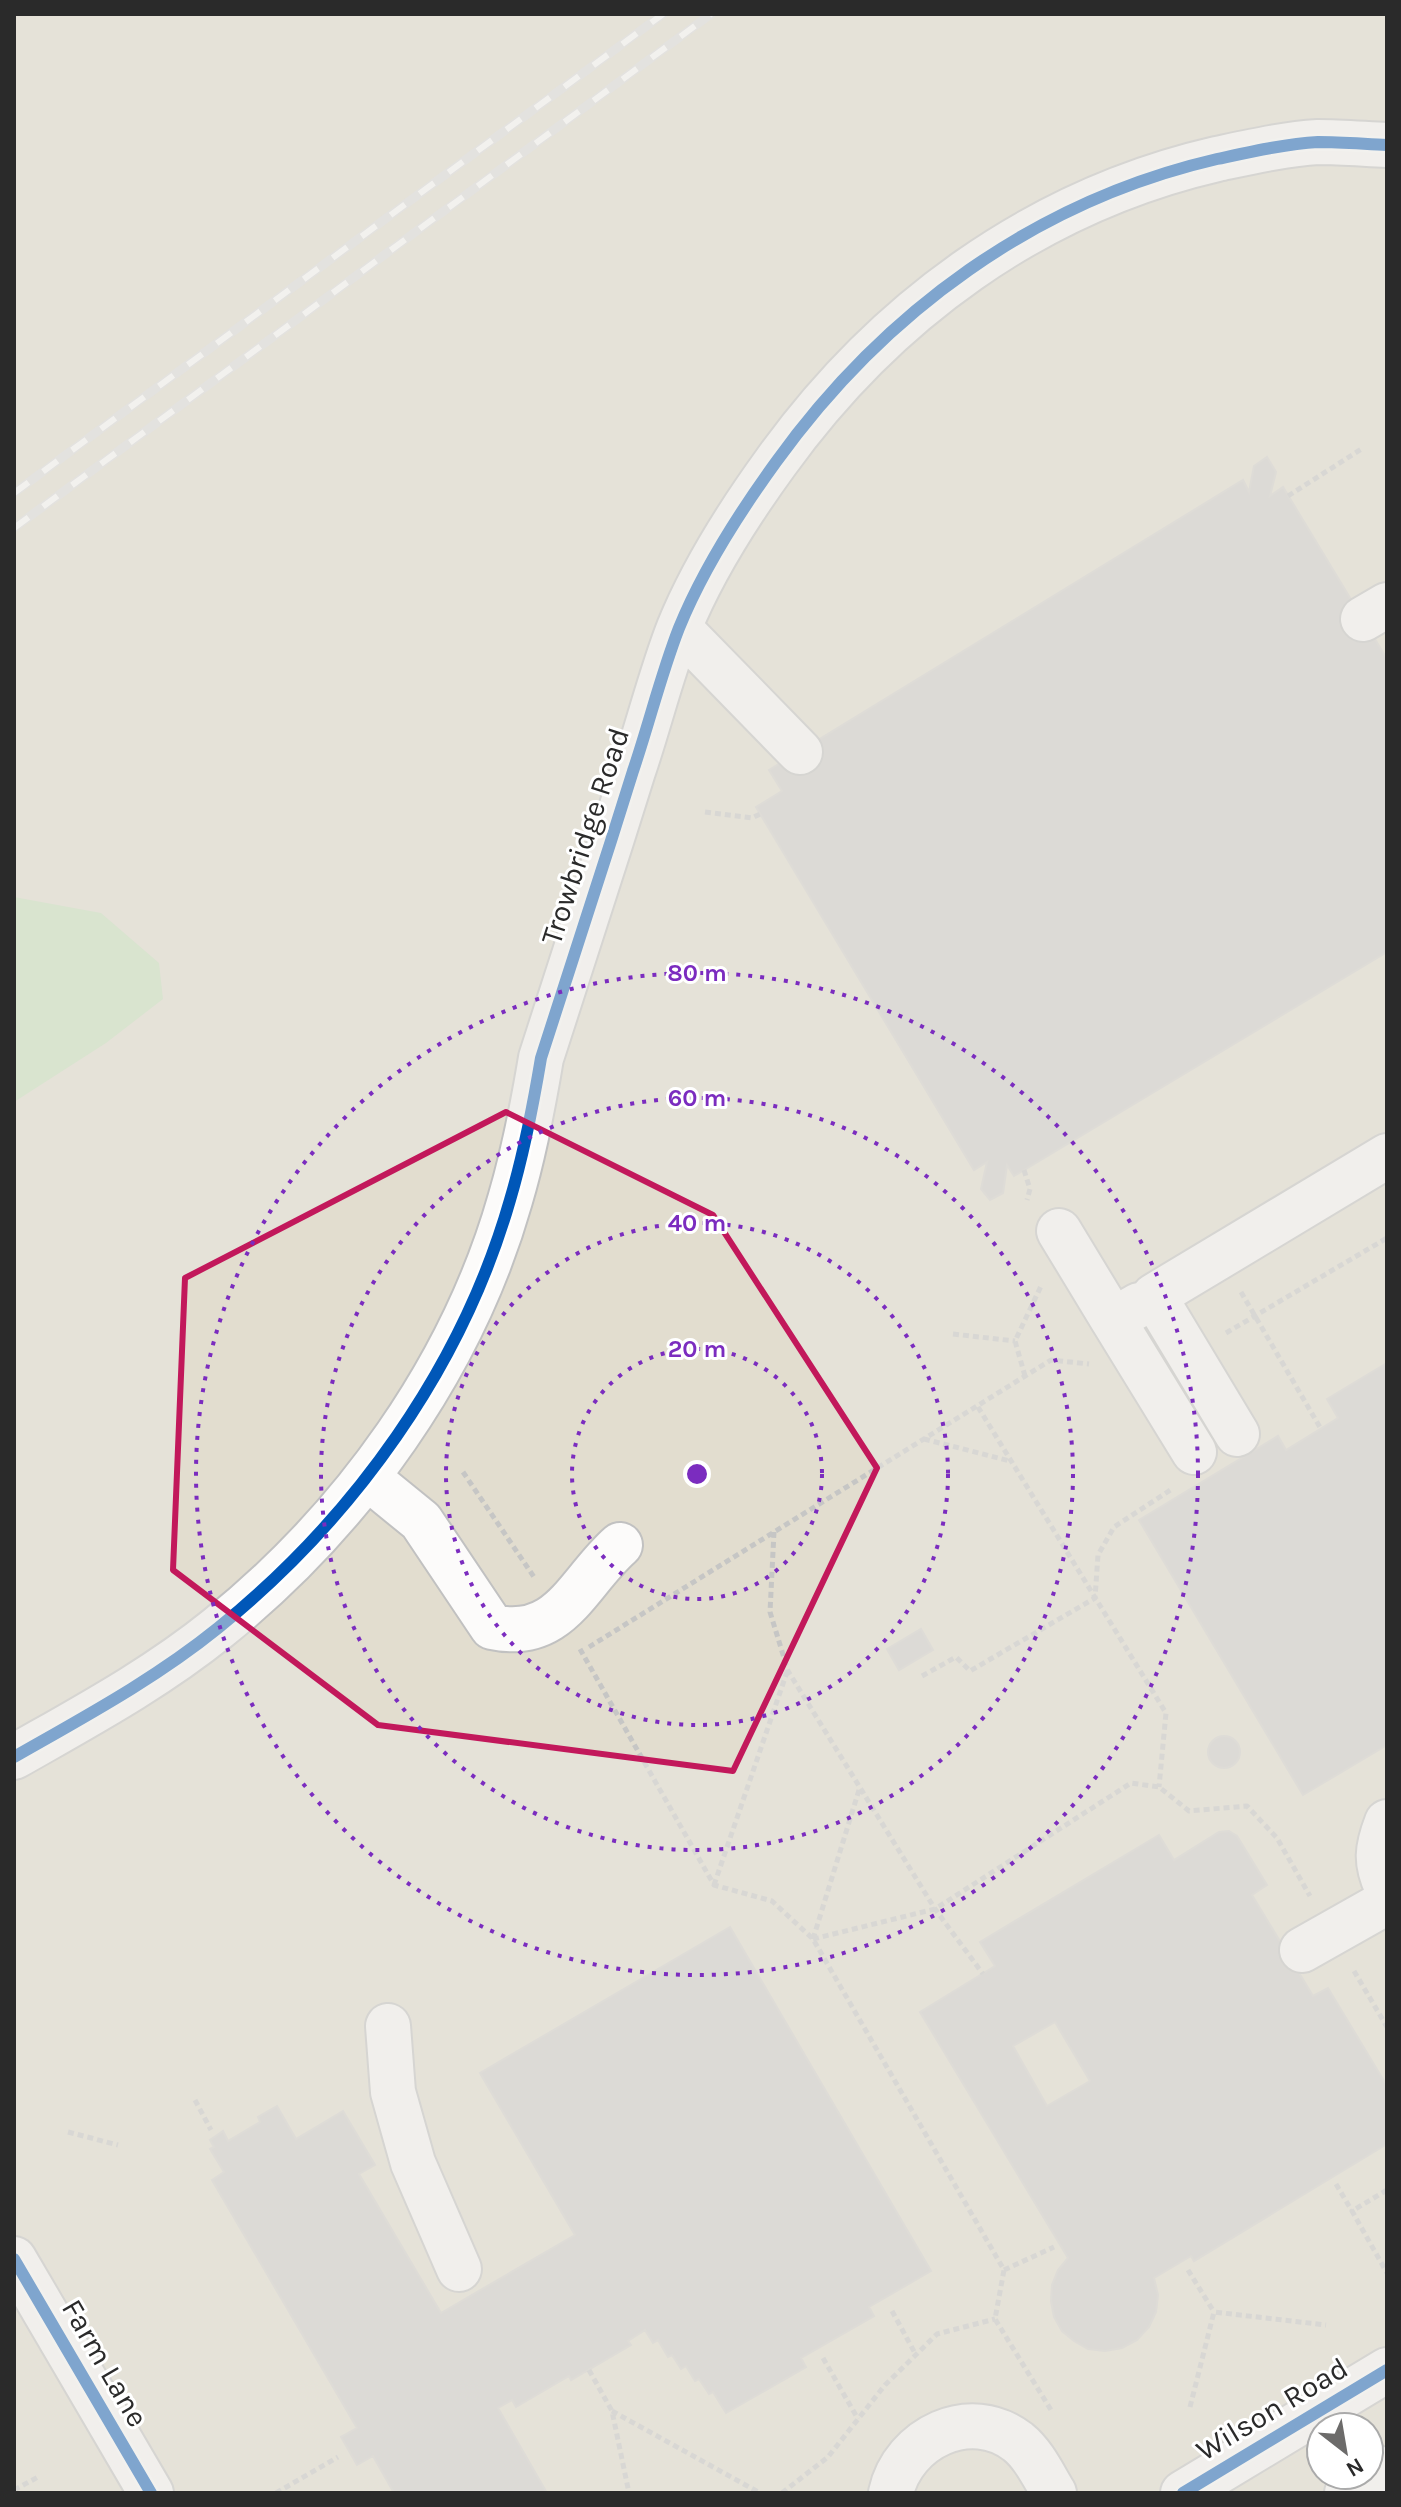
<svg xmlns="http://www.w3.org/2000/svg" width="1401" height="2507" viewBox="0 0 1401 2507" font-family="Karla,sans-serif">
	<style>
		.education { fill: #e2ddcf; fill-rule: evenodd }
		.green { fill: #c8e2bb }
		.building { fill: #cfcdc9; stroke: #d3d0cc; stroke-width: 2; fill-rule: evenodd }
		.lines { fill: none; stroke-linecap: round; stroke-linejoin: round }
		.minor-casing { stroke: #c1c1c1; stroke-width: 48 }
		.path { stroke: #c6c6c5; stroke-width: 5; stroke-dasharray: 6 4; stroke-linecap: butt }
		.minor { stroke: #fcfbfa; stroke-width: 44 }
		.rail-casing { stroke: #deddde; stroke-width: 9 }
		.rail { stroke: #fff; stroke-width: 6; stroke-dasharray: 18; stroke-linecap: butt }
		.cycleway-casing { stroke: #fff; stroke-width: 17 }
		.cycleway { stroke: #0057b8; stroke-width: 12 }
		.marked { fill: none; stroke: #c2185b; stroke-width: 6; stroke-linejoin: round }
		.ring { fill: none; stroke: #7b2cbf; stroke-width: 4; stroke-dasharray: 4 8 }
		.labels { text-anchor: middle; dominant-baseline: central; stroke-width: 6; stroke-linejoin: round; paint-order: stroke }
		.street-label { font-size: 30px; fill: #2a2a2a; stroke: #fff }
		.centre { fill: #7b2cbf; stroke: #fff; stroke-width: 4 }
		.ring-label { font-size: 24px; text-anchor: middle; font-weight: bold; fill: #7b2cbf; stroke: #fff; stroke-width: 6; stroke-linejoin: round; paint-order: stroke }
	</style>
	<rect width="100%" height="100%" fill="#e8e5e0"/>
	<path class="education" d="M14 14H1387V2493H14ZM1321 2427H1369V2475H1321Z"/>
	<path class="green" d="M14 897 101 913 159 963 163 999 106 1043 14 1102Z"/>
	<path class="building" d="M1267 457 1276 472 1270 496 1283 487 1387 659V952L1014 1176 1007 1165 1003 1193 990 1200 981 1189 987 1162 974 1170 756 807 782 791 769 770 1243 480 1249 492 1254 466Z
		M1387 1363V1745L1303 1795 1139 1520 1278 1436 1286 1450 1338 1418 1327 1399Z
		M921 1629 933 1650 899 1670 887 1649Z
		M1208 1752a16 16 0 1 1 32 0a16 16 0 1 1-32 0Z
		M1229 1831 1237 1836 1267 1885 1252 1895 1313 1996 1328 1988 1387 2086V2144L1194 2261 1191 2256 1154 2278 1158 2295 1156 2312 1149 2327 1137 2340 1122 2348 1105 2351 1088 2349 1074 2341 1062 2331 1054 2317 1051 2301 1052 2285 1058 2270 1068 2258 920 2012 995 1966 980 1942 1159 1835 1174 1860 1219 1832ZM1055 2022 1090 2081 1047 2106 1013 2046Z
		M730 1927 931 2271 869 2307 874 2316 801 2358 806 2367 726 2413 713 2392 709 2394 699 2379 695 2381 686 2366 681 2369 672 2355 668 2357 658 2340 653 2343 645 2330 628 2341 631 2345 571 2380 569 2376 516 2407 512 2400 498 2408 547 2493H394L373 2456 357 2465 341 2437 357 2428 212 2180 224 2172 210 2149 214 2147 210 2140 223 2131 228 2141 260 2122 258 2117 277 2106 296 2139 343 2111 375 2165 359 2174 441 2313 575 2235 480 2073Z"/>
	<g class="lines">
		<defs>
			<path id="minor" d="M1363 619 1387 605
				M679 628 800 752
				M1059 1231 1113 1320 1139 1305
				M1113 1320 1194 1452
				M1237 1434 1154 1296 1387 1156
				M367 1477 421 1521 492 1627C561 1642 577 1583 620 1545
				M14 1757C84 1717 155 1679 218 1628 353 1519 462 1368 510 1200 524 1153 533 1106 541 1058 572 963 603 867 633 771 649 724 661 674 679 628 703 569 739 513 776 462 884 312 1035 201 1217 159 1250 152 1285 144 1318 142 1341 142 1364 144 1387 145
				M1387 1822C1377 1848 1375 1862 1387 1888
				M1302 1950 1387 1902
				M388 2026 393 2092 413 2163 459 2269
				M14 2259 151 2493
				M891 2493C903 2438 970 2405 1018 2442 1034 2455 1043 2475 1054 2493
				M1183 2493 1387 2370
				M1347 2493 1387 2469"/>
		</defs>
		<use href="#minor" class="minor-casing"/>
		<path class="path" d="M1288 496 1363 448
			M705 812 752 818 760 814
			M1024 1170 1030 1189 1027 1200
			M1241 1292 1321 1429
			M1226 1333 1387 1238
			M953 1334 1015 1341
			M1025 1376 1015 1341 1042 1284
			M978 1407 1166 1713 1159 1787
			M924 1439 1010 1461
			M463 1472 534 1577
			M774 1532 770 1612 788 1671 935 1909 983 1974
			M589 1647 1051 1360 1089 1364
			M580 1649 714 1885 772 1901 813 1939 1004 2270 995 2319 1051 2410
			M922 1676 956 1657 970 1671 1095 1598 1098 1555 1114 1527 1172 1489
			M714 1885 787 1672
			M813 1939 935 1909 1131 1783 1159 1787 1189 1811 1247 1806 1277 1838 1310 1896
			M813 1939 859 1790
			M1354 1971 1387 2027
			M195 2100 211 2130
			M68 2132 118 2145
			M1336 2184 1352 2211
			M1387 2190 1352 2211 1387 2273
			M1004 2270 1054 2247
			M1188 2270 1214 2312
			M892 2311 916 2355
			M823 2358 858 2419
			M589 2370 612 2411 629 2493
			M1190 2407 1214 2312 1326 2325
			M612 2411 760 2493
			M14 2490 38 2477
			M276 2493 338 2457
			M782 2493 828 2457 885 2385 937 2334 995 2319"/>
		<use href="#minor" class="minor"/>
		<defs>
			<path id="rail" d="M14 493 663 14
				M14 528 711 14"/>
		</defs>
		<use href="#rail" class="rail-casing"/>
		<use href="#rail" class="rail"/>
		<defs>
			<path id="cycleway" d="M14 1757C84 1717 155 1679 218 1628 353 1519 462 1368 510 1200 524 1153 533 1106 541 1058 572 963 603 867 633 771 649 724 661 674 679 628 703 569 739 513 776 462 884 312 1035 201 1217 159 1250 152 1285 144 1318 142 1341 142 1364 144 1387 145
				M14 2259 151 2493
				M1183 2493 1387 2370"/>
		</defs>
		<use href="#cycleway" class="cycleway-casing"/>
		<use href="#cycleway" class="cycleway"/>
	</g>
	<path d="M0 0H1401V2507H0ZM506 1112 713 1215 877 1468 733 1771 378 1725 173 1570 185 1278Z" fill="#e8e5e0" fill-opacity=".55" fill-rule="evenodd"/>
	<path class="marked" d="M506 1112 713 1215 877 1468 733 1771 378 1725 173 1570 185 1278Z"/>
	<g class="ring">
		<circle cx="697" cy="1474" r="125"/>
		<circle cx="697" cy="1474" r="251"/>
		<circle cx="697" cy="1474" r="376"/>
		<circle cx="697" cy="1474" r="501"/>
	</g>
	<g class="labels">
		<g class="street-label">
			<text transform="translate(585 836) rotate(-72)">Trowbridge Road</text>
			<text transform="translate(105 2363) rotate(60)">Farm Lane</text>
			<text transform="translate(1272 2409) rotate(-31)">Wilson Road</text>
		</g>
	</g>
	<circle cx="697" cy="1474" r="12" class="centre"/>
	<g class="ring-label">
		<text x="697" y="981">80 m</text>
		<text x="697" y="1106">60 m</text>
		<text x="697" y="1231">40 m</text>
		<text x="697" y="1357">20 m</text>
	</g>
	<rect width="1401" height="2507" fill="none" stroke="#2a2a2a" stroke-width="32"/>
	<g transform="translate(1345 2451) rotate(149)"><circle r="38" fill="#ffffff" stroke="#aaaaaa" stroke-width="2"/>
	<path d="M0-6L14 30L0 20L-14 30Z" fill="#6c6b6a"/>
	<text y="-12" font-size="22" font-weight="bold" text-anchor="middle" fill="#2a2a2a">N</text>
	</g>
</svg>
